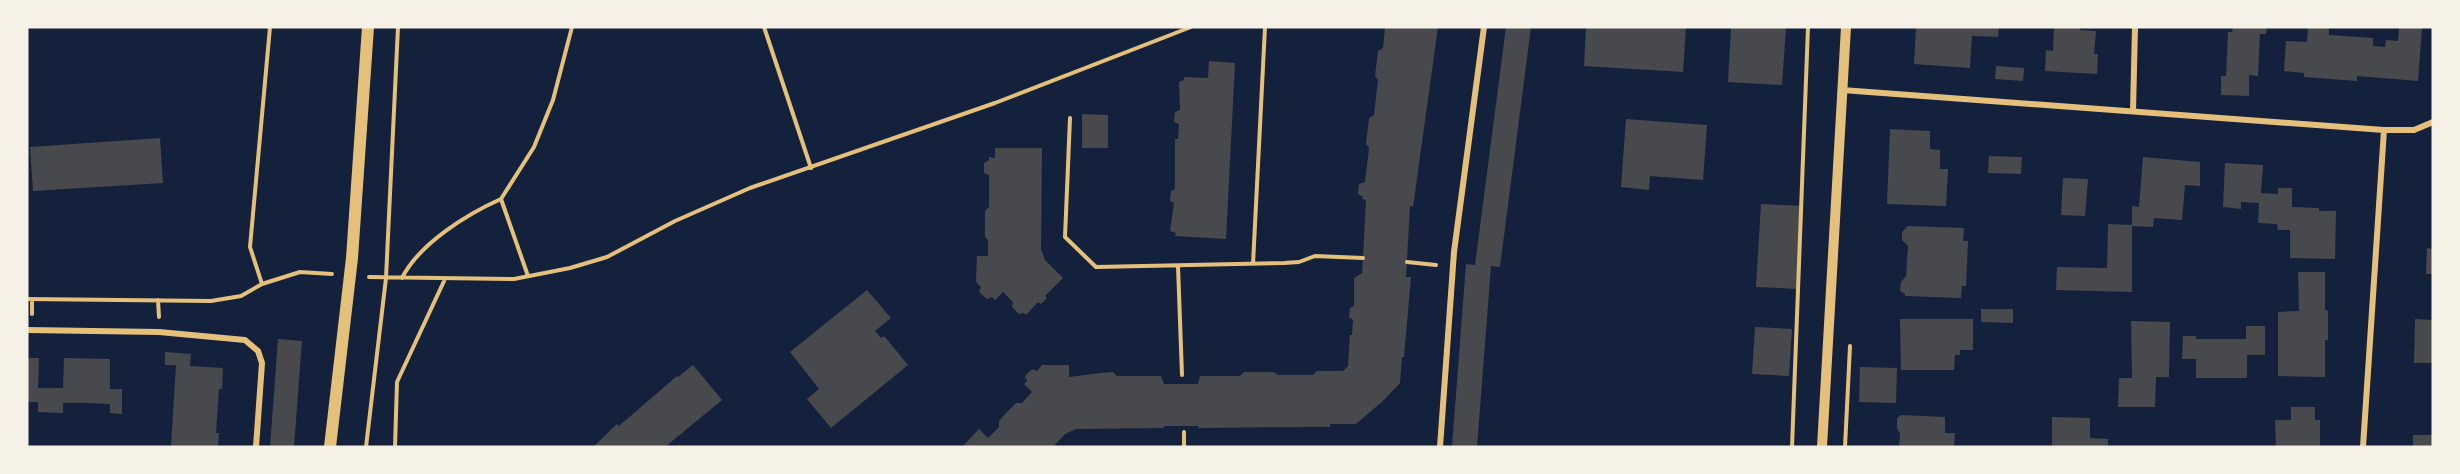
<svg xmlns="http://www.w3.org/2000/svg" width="2460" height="474" viewBox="0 0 2460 474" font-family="Cabin,sans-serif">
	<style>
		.building { fill: #48494c }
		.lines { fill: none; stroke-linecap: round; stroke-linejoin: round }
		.path { stroke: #e5c07b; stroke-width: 4 }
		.minor { stroke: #e5c07b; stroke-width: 6 }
		.tertiary { stroke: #e5c07b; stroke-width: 10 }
		.secondary { stroke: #e5c07b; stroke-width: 12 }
	</style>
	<rect width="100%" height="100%" fill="#14213d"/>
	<path class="building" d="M1385 27H1438L1413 207 1410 206 1406 277H1411L1404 357H1402L1400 383 1384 400 1356 424H1330V427H1312L1198 428 1199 426H1164V428L1076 429 1065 434 1053 447H962L979 429 988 438 999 427V421L1007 412 1016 403H1022L1032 392 1024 384 1027 381 1025 376 1032 369 1037 371 1042 365H1069V377L1101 373 1113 372 1117 376H1161L1164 384H1198L1200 376H1240L1244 372H1274L1278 375H1313L1317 371H1343L1348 366 1350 335H1352L1353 320 1349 317 1350 308 1354 306V278L1362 273 1363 258 1366 200 1362 199 1363 197 1358 194 1359 184 1365 182 1369 148 1366 144 1369 118 1374 115 1378 80 1375 76 1378 51 1383 48Z
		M1506 27H1531L1500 267 1491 266 1477 447H1452L1466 264 1475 265Z
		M1586 27H1686L1683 72 1584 66Z
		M1731 27H1786L1782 85 1728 82Z
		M1916 27H1999L1998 37 1972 36 1970 68 1914 64Z
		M2054 27H2080V30L2096 31 2094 54H2098L2097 74 2045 71 2046 50 2053 51Z
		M2233 27H2267L2266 34H2260L2258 76 2249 75V96L2221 95V76H2226L2228 32H2232Z
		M2308 27 2329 28V35L2373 38V46L2385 47 2386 40 2398 41 2399 27 2422 28 2418 81 2357 76V81L2304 77V73L2284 71 2286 41 2307 42Z
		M1209 61 1235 63 1226 239 1175 236 1176 233 1170 231 1174 203 1170 201 1171 191 1175 189V139H1178L1179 124 1174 122 1175 112 1180 110 1179 82 1184 80V77L1208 78Z
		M1996 66 2024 68 2023 81 1995 79Z
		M1082 114 1108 115V148H1082Z
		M1626 119 1707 125 1703 180 1650 176 1649 190 1621 187Z
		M1890 129 1930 131V149L1940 150V169H1948L1946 206 1887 204Z
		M160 138 163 183 33 191 30 147Z
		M995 148H1042L1041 249 1045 260 1063 278 1045 296 1047 298 1041 304 1038 302 1026 315 1024 313 1019 314 1012 307 1013 302 1003 292 995 300 992 297 987 299 979 292 981 287 976 282 977 256H988V240L985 237V211L989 207V175L984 173V163L989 160V157L995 158Z
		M1989 156 2022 157 2021 174 1988 173Z
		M2143 157 2200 162V186L2185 185 2182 220 2154 218 2153 227 2132 226V206L2139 207Z
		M2225 163 2263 165 2261 193 2278 194V188H2292V207L2319 208V211H2336L2335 259 2290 258V230H2278L2277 224 2258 223 2259 203 2241 202V209L2223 207Z
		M2063 178 2088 179 2085 216 2061 215Z
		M1761 204 1803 206 1799 289 1756 287Z
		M2108 224 2132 225V292L2056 290 2057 267 2107 268Z
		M1908 226 1964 228 1963 241H1968L1966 286H1962L1961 298 1905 296V294L1900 291 1901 282 1906 276 1908 246 1902 240V232Z
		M2427 248 2433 249V274H2426Z
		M2298 272H2325V310L2328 311V340H2325V377L2278 376V312L2299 311Z
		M867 290 891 318 875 331 881 338 884 336 908 365 831 428 807 399 819 389 790 352Z
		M1981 309H2013V323L1981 322Z
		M1900 319H1973V350H1960V355H1955L1954 370H1901Z
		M2415 319 2433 320V363H2414Z
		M2131 321 2170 322 2169 377H2156L2155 407H2118L2119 378H2132Z
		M2246 326H2265V355H2247V378H2196V359H2182L2183 336H2196V339H2246Z
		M1755 327 1792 329 1789 376 1752 374Z
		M278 339 302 341 294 447H270Z
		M165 352 191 354 190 366 223 368 222 389H219L216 433H219L218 447H171L176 365H165Z
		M27 358H39L38 388H63L64 358 110 359V389H122V414L110 413V404L86 403H63V413L38 412V402H27Z
		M693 365 722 400 665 447H593L617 424 619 426 677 376 678 377Z
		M1860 367 1897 368 1896 403 1859 402Z
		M2291 407H2315V420H2320V447H2276L2275 420H2291Z
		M1901 415 1945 417V433H1955L1954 447H1899L1900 433 1897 429V418Z
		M2052 417 2090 418V438L2108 439V447H2052Z
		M2413 435H2433V447H2413Z"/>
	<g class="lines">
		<path class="path" d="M764 27 811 168
			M1070 118 1065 237 1096 267 1284 263 1299 262 1315 256 1363 258
			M1407 262 1436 265
			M1253 264 1265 27
			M1178 266 1182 375
			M528 276 501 199 534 147 553 100 572 27
			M369 277 514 279 570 268 607 257 675 221 750 188 995 103 1191 27
			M402 278C419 244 467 214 501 199
			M262 284 250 247 270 27
			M27 299 211 301 241 296 262 284 300 272 332 274
			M158 300 159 317
			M32 314V300
			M1184 432V447
			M366 447 386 278 398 27
			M395 447 397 382 445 279
			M1792 447 1808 27
			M1845 447 1850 346"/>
		<path class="minor" d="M1842 90 2384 130 2363 447
			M2133 111 2135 27
			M2384 130H2414L2433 122
			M27 330 159 332 245 340 258 351 262 363 256 447
			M1440 447 1454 252 1484 27"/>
		<path class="tertiary" d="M1822 447 1846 27"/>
		<path class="secondary" d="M330 447 352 258 368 27"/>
	</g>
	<rect width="2460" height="474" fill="none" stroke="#f6f1e7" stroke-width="57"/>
</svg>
